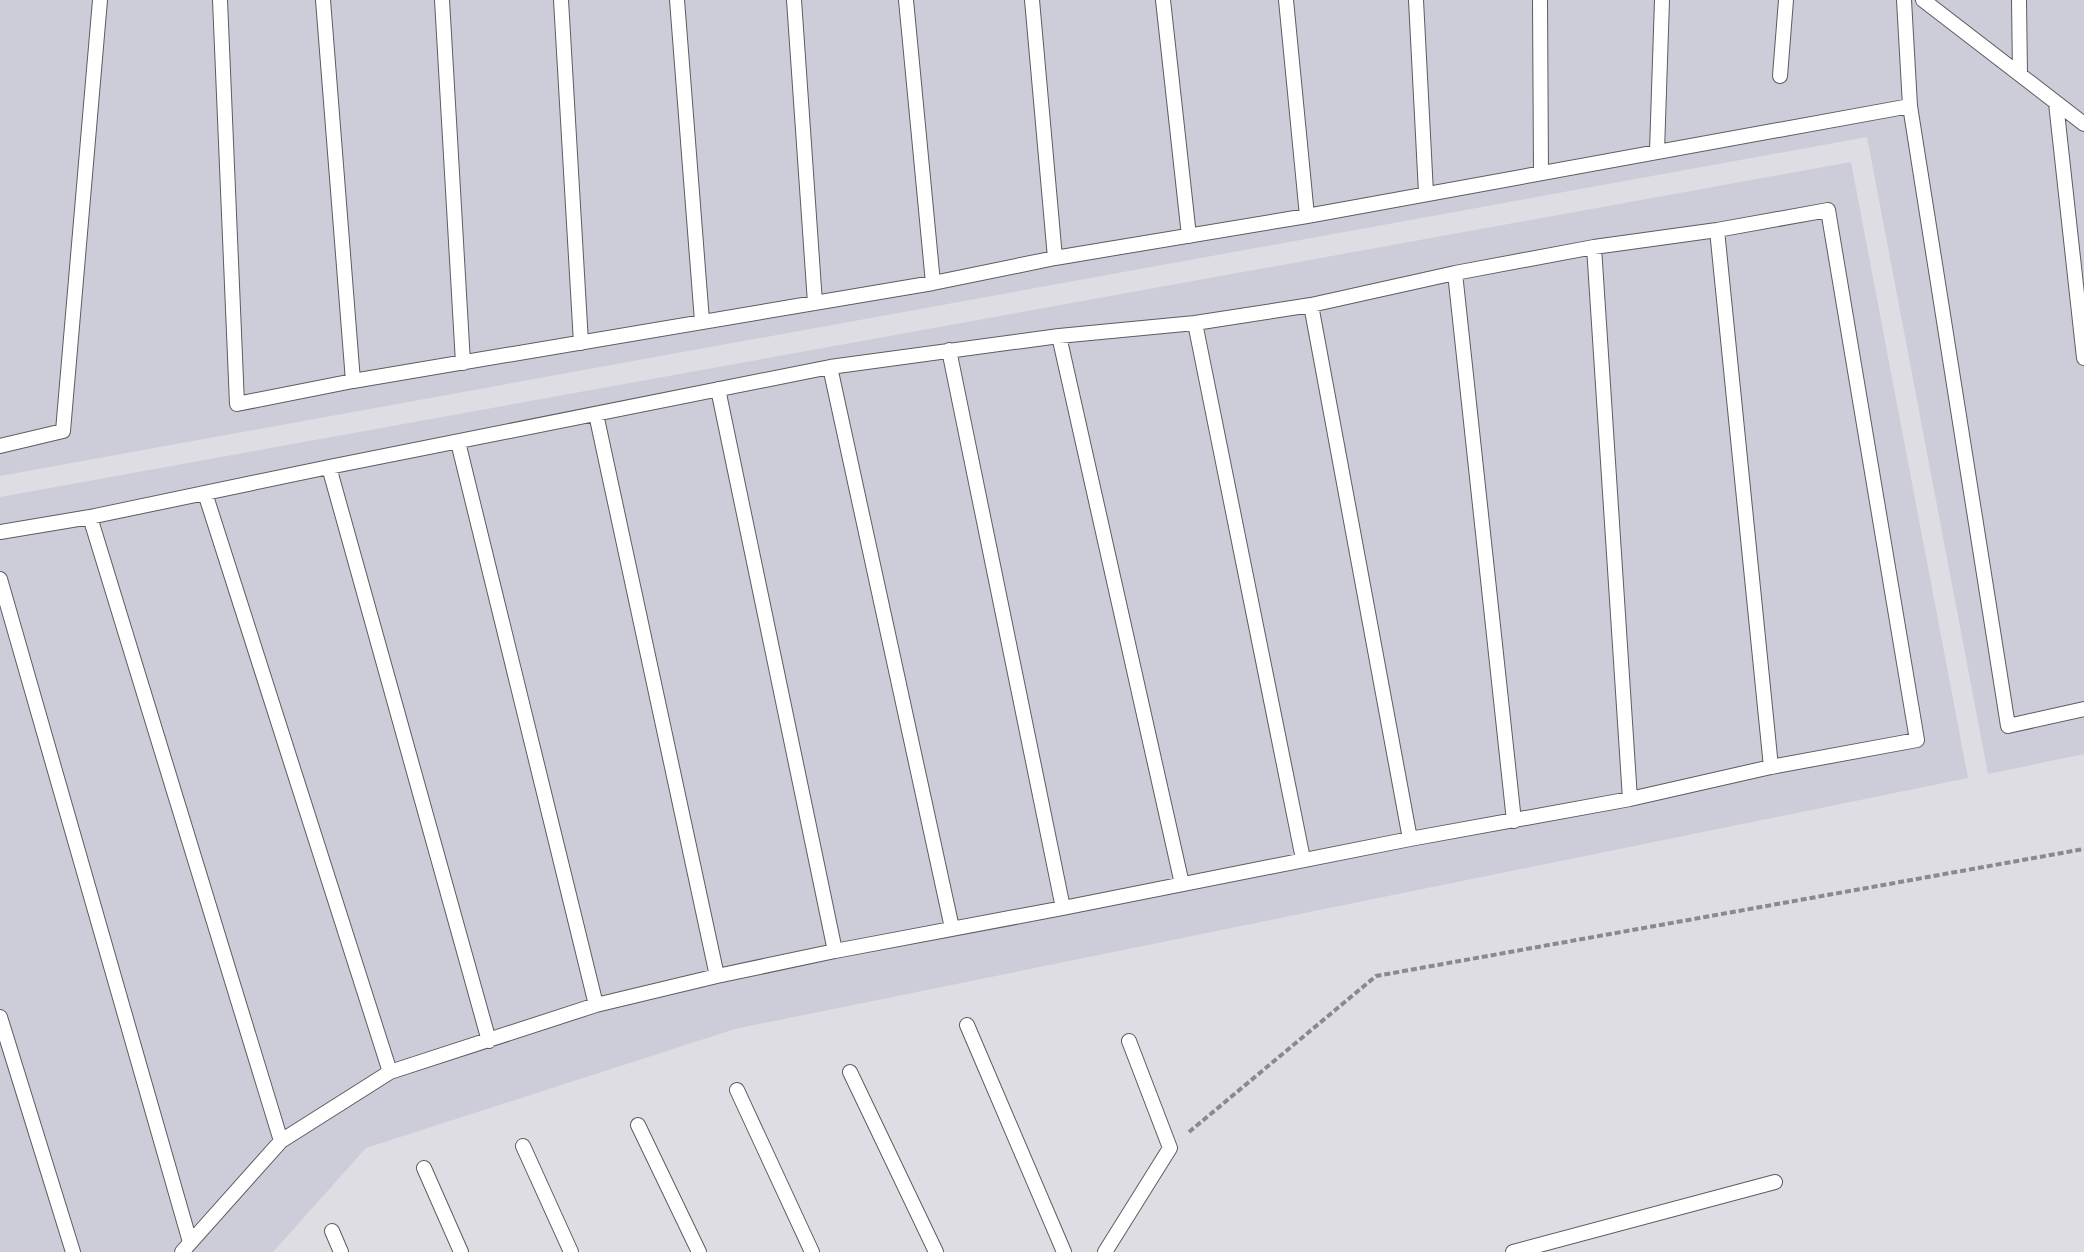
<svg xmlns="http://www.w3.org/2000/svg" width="2084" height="1252" viewBox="0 0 2084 1252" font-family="'Playfair Display',serif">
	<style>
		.built { fill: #cdcdd9 }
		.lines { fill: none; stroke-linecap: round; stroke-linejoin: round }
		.service-casing { stroke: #5c5c61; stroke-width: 16 }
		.path { stroke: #8a8a8e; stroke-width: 4; stroke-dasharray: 6 3; stroke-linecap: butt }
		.service { stroke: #fff; stroke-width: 14 }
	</style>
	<rect width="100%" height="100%" fill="#dddde3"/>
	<path class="built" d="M0 0H2084V754L1988 774 1867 137 0 476Z
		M1851 162 1968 778 735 1029 366 1148 273 1252H0V497Z"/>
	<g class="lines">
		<defs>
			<path id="service" d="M220 0 237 404 353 381 933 283 1055 258 1307 216 1910 106
				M323 0 353 381
				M442 0 463 363
				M561 0 581 343
				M677 0 702 321
				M794 0 815 303
				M906 0 933 283
				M1032 0 1055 258
				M1163 0 1189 236
				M1286 0 1307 216
				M1416 0 1426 193
				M1540 0 1541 173
				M1904 0 1910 106 2008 726 2084 709
				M1923 0 2084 124
				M2019 0 2020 74
				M1780 76 1786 0
				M2056 103 2084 358
				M1657 151 1662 0
				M1717 230 1771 767
				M1594 247 1630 799
				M1455 273 1514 821
				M1311 305 1410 839
				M1195 323 1303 859
				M1059 336 1182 884
				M949 350 1063 908
				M830 367 952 928
				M718 389 835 951
				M596 414 717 976
				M458 442 596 1005
				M0 446 63 431 100 0
				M329 467 489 1041
				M205 493 390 1072
				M90 517 281 1141
				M0 532 90 517 329 467 830 367 1059 336 1195 323 1311 305 1455 273 1594 247 1717 230 1828 210 1917 740 1771 767 1630 799 1410 839 1063 908 835 951 717 976 596 1005 390 1072 281 1141 182 1252
				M0 579 190 1242
				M0 1017 73 1252
				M967 1025 1064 1252
				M850 1072 936 1252
				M737 1090 812 1252
				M638 1125 699 1252
				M523 1146 571 1252
				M424 1168 461 1252
				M332 1231 341 1252
				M1105 1252 1170 1148 1129 1041
				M1513 1252 1775 1182"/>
		</defs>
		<use href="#service" class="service-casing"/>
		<path class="path" d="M1189 1132 1376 976 2084 849"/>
		<use href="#service" class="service"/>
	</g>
</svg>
